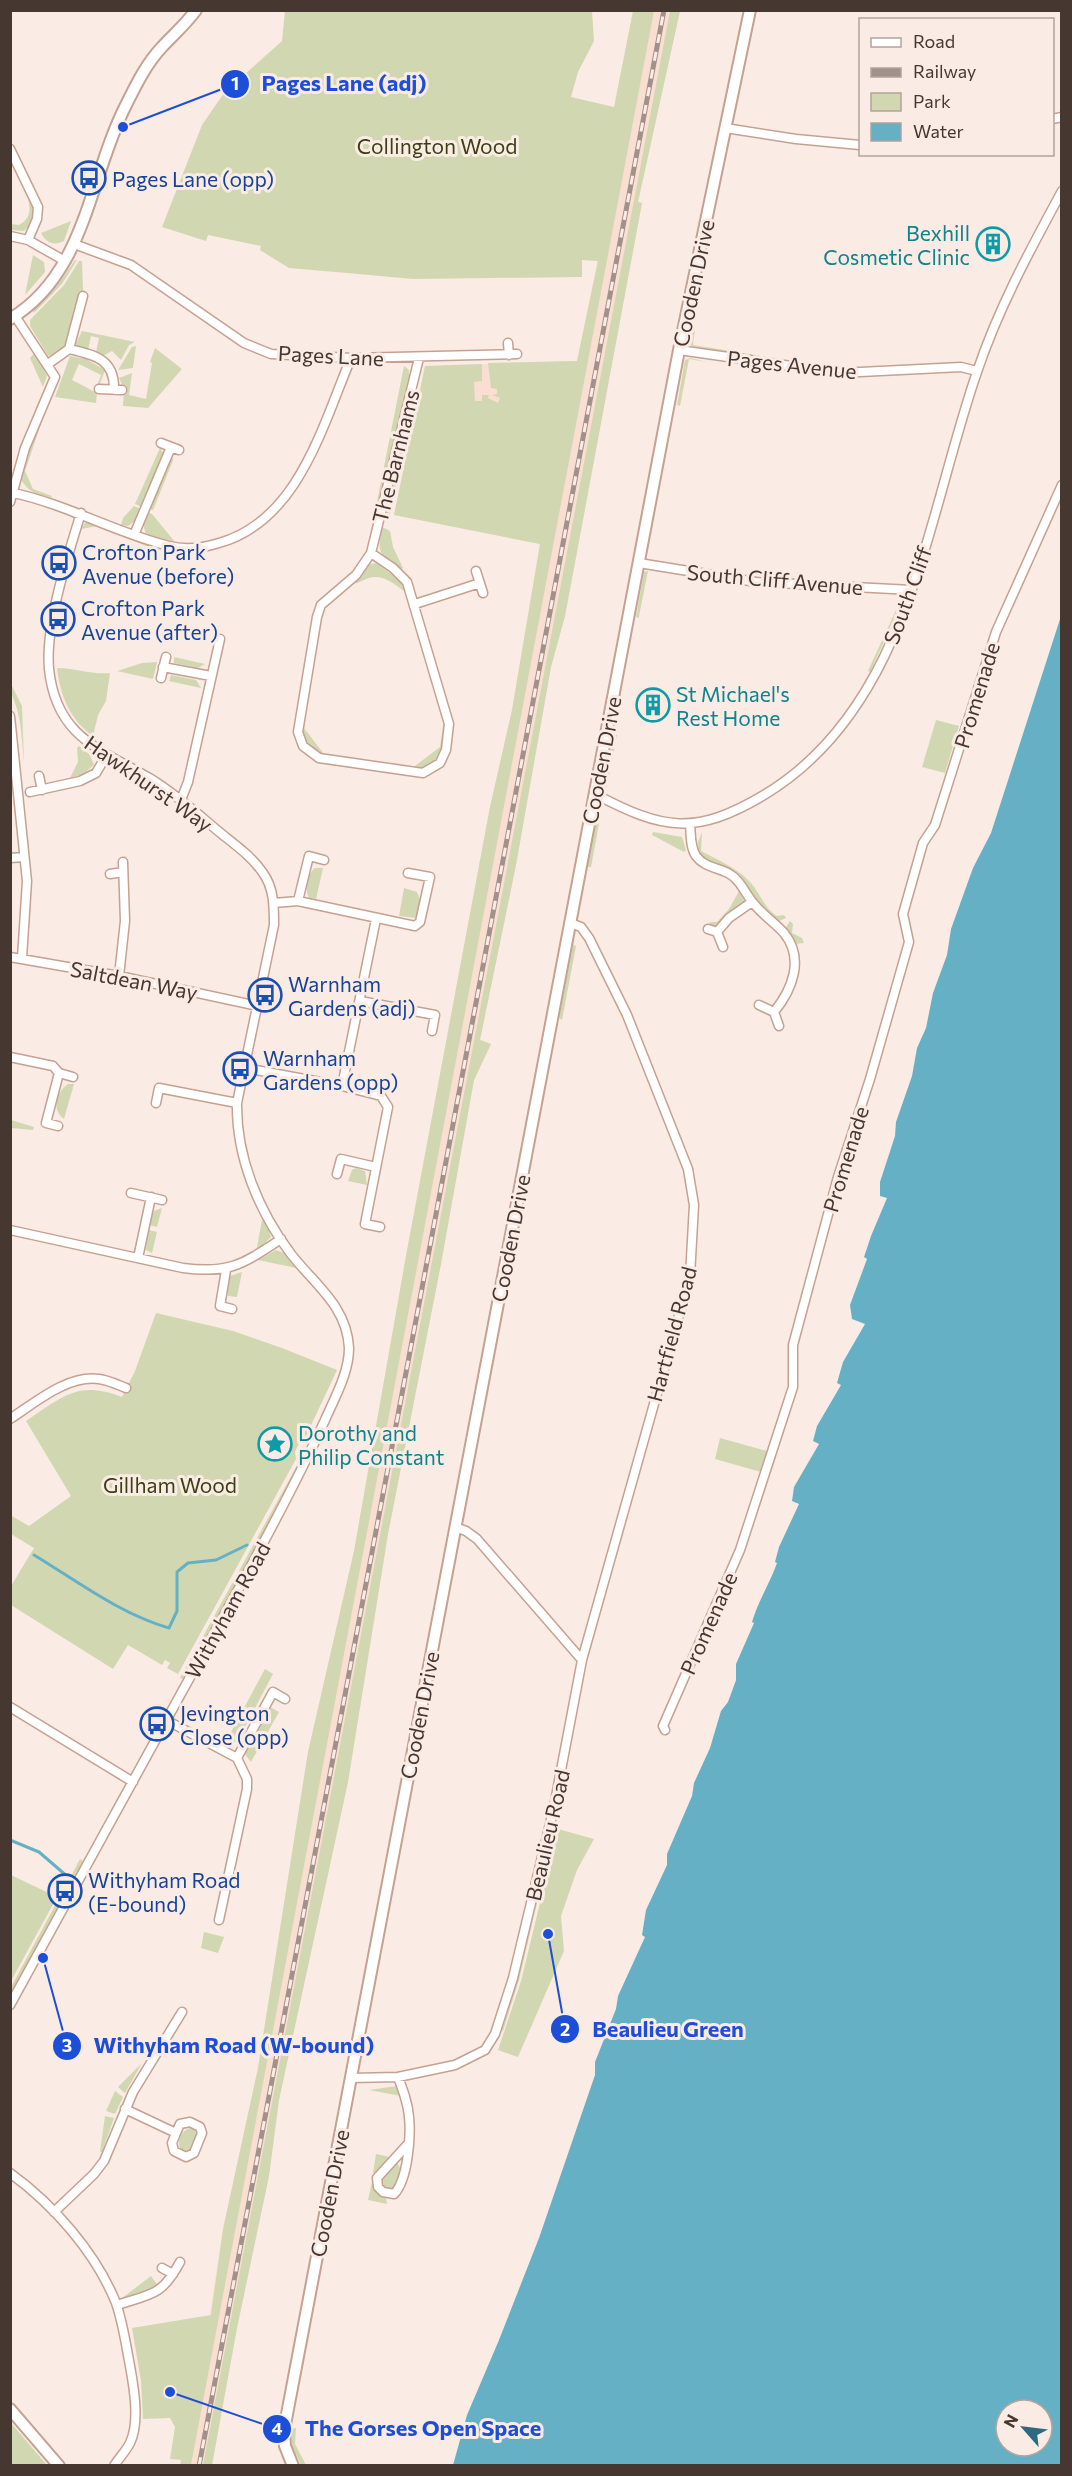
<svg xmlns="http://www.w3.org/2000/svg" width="1072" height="2476" viewBox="0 0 1072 2476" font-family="Commissioner,sans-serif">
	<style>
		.built { fill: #fbded2 }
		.green { fill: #d1d8b1 }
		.water { fill: #66b0c6; fill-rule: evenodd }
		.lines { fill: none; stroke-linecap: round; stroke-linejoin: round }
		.stream { stroke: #66b0c6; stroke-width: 3 }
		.street-casing { stroke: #c5a191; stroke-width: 11 }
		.secondary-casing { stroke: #c5a191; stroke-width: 14 }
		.street { stroke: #fff; stroke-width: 8 }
		.secondary { stroke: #fff; stroke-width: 10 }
		.rail-casing { stroke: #a0918a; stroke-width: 5 }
		.rail { stroke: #faebe4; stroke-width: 3; stroke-dasharray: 9; stroke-linecap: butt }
		.labels { text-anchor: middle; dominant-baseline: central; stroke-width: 6; stroke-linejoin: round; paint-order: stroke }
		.park-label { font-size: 21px; fill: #3a4012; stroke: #faebe4 }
		.transit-label { font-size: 21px; fill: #164399; stroke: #faebe4; text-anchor: start }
		.culture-label { font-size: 21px; fill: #0d838f; stroke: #faebe4; text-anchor: start }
		.street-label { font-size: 21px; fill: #463731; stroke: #faebe4 }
		.leader { fill: none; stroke: #1d4ed8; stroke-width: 2 }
		.callout-dot { fill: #1d4ed8; stroke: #faebe4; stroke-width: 2 }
		.mark-label { font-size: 18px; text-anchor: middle; font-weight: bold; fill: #fff }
		.callout-label { font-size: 22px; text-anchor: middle; font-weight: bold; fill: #1d4ed8; stroke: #faebe4; stroke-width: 6; stroke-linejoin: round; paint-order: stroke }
	</style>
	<rect width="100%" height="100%" fill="#faebe4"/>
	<path class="built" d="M633 11H680L638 202 642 203 580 536 565 616 551 667 516 865 480 1040 491 1044 474 1080 441 1264 388 1534 348 1782 279 2100 269 2176 237 2328 212 2465 180 2466 196 2403 223 2229 258 2068 308 1752 354 1551 406 1256 490 807 512 710 540 544 394 515 425 366 577 361 611 196 598 194Z"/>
	<path class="green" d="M285 11H592L594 41 578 72 571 97 614 107 633 11H654L191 2465 180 2466 181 2460 170 2459 175 2427 170 2418 143 2419 141 2381 132 2328 211 2315 223 2229 258 2068 308 1752 354 1551 406 1256 490 807 512 710 540 544 394 515 425 366 482 364V381L474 382 475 401H482V395H489L488 398 498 403 500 398 492 395 497 394V389L491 388 488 363 577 361 598 261 582 260V277L413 279 347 273 289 268 260 250 261 246 208 235 206 241 162 227 202 125 224 93 282 41Z
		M670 11H680L638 202 642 203 580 536 565 616 551 667 516 865 480 1040 491 1044 474 1080 441 1264 388 1534 348 1782 279 2100 269 2176 237 2328 212 2465H203Z
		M28 198 35 207C34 217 32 224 24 231L11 230 10 224 19 225C32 218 30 208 28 198Z
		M71 221 64 241C54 246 46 243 41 233Z
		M33 255 44 262 45 272 25 295Z
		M75 260H77L62 284 34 313 33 310 60 282Z
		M79 261H82L83 290 80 294C77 315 73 351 48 356L30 326V320L64 285Z
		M692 328H695L693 345 761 356V358L692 346 689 343Z
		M82 331 135 342 129 345 121 360 112 351 103 356 96 352 99 338 91 336 88 350 75 346Z
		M136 346 133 368 118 370 132 347Z
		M155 348 182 369 148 408 123 406 124 389 119 378 132 373 129 395 146 399 152 363 150 362Z
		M35 352 47 376 43 387 30 358Z
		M70 356 86 359 105 370 99 386H97L101 375 79 364 72 380 97 393 96 403 55 397Z
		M690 358 707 362 689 359 680 406 677 405 685 360Z
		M404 366 409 370V376L373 522Z
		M407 423H409L390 514 385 512Z
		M38 424H41L25 471 33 489 52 496 51 498C38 494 28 493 21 479Z
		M160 448 164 454 142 507 135 504Z
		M174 458 153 510 149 509 169 460Z
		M134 506 141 509 135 521 128 526 121 525 123 518Z
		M148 512 152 514 175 542 146 535 143 524Z
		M91 521 151 545V548L98 526 81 529 85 523Z
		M382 527 390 531 393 547 403 568 400 569C379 552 377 556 382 527Z
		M377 563 401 582 408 593C396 587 385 573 369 578 363 580 357 584 351 584L370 564Z
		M648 571 639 616V618L636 617 644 572Z
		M896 610 898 611 870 672 868 671Z
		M174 657 205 664 198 668 174 663Z
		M157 662 153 679 117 671 142 663Z
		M57 668C75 668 93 675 110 673L106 701 98 715 93 736C70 720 60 695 57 668Z
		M171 675 196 680 201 688 169 681Z
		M11 684 22 706 24 762C22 746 22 729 18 713 16 702 10 695 11 684Z
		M936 720 959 726 945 773 922 767Z
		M303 721H305L304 728 324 754 336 756V758C313 753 300 747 303 721Z
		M443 726 445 727C443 747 440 768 415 768V766L440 747Z
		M613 735H617L607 786 603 788Z
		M79 746 90 755 94 765 83 774 70 778 78 762 77 748Z
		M599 809 601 813 591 867H587Z
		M653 832 682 837 686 850 684 852 652 835Z
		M702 832 701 851C718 860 737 868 750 882 761 894 764 908 777 916L784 915 786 918 777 922 758 905 742 880 704 859 698 853V842Z
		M315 868H323L316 899 309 898C304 888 307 875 315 868Z
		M404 888 417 892C422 902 421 908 416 918L399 916Z
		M739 891 745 902 731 911 718 925H709L710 922H717L729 909Z
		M790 921 793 924 792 933 802 938 804 943 794 944 785 929Z
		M573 945 576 946 562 1020 559 1018Z
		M68 1084H74L64 1119C51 1109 56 1093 68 1084Z
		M11 1120 34 1127 33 1130 11 1128Z
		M356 1168 365 1171 367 1185 348 1181 352 1170Z
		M162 1208 157 1227 149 1225 154 1211Z
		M262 1220 266 1221 271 1237 256 1252Z
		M148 1230 157 1232 152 1253 146 1250Z
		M276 1250 284 1253 296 1268 258 1260Z
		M242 1272 237 1297 228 1296 227 1282 230 1276Z
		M156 1313 233 1331 282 1348 337 1370 306 1436 301 1438 295 1452 296 1459 178 1674 167 1668 170 1663 165 1660 162 1665 128 1645 113 1669 11 1605V1586L34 1548 11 1534 10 1515 29 1526 71 1496 26 1421C63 1397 77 1380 122 1397L135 1371Z
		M720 1438 767 1451 761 1472 715 1459Z
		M299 1462 287 1492 184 1679 180 1678Z
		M265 1669 273 1674 237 1742 225 1743Z
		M270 1707 279 1712 251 1762 244 1753Z
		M558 1829 594 1839 577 1870 561 1916 564 1951 518 2057 498 2050 521 1981Z
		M80 1859 83 1861 65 1894 62 1893Z
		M546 1865 519 1980 503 2031 502 2030 518 1979Z
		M11 1875 57 1897 11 1981Z
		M58 1900 61 1901 11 1995V1987Z
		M204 1932 224 1937 218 1953 201 1948Z
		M142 2063 125 2093 118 2087Z
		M397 2086 401 2096 369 2090Z
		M115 2091 123 2097 115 2114 106 2111Z
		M105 2116 114 2118 102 2152H100Z
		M190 2128 195 2130 197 2136 190 2149 184 2151 180 2149C177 2140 181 2131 190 2128Z
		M376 2154 390 2157 377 2173H373Z
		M397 2163 401 2169 398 2185 394 2189H385L382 2179 393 2164Z
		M372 2182H374L380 2195 386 2198 387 2204 368 2200Z
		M151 2276 159 2287 134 2296 122 2298Z
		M11 2423 47 2465H11Z
		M296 2428 295 2444 306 2465H301L292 2446 291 2429Z"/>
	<path class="water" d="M1061 616V2465H453L467 2415 499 2340 539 2238 595 2075V2062L616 2009 618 1996 645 1937 642 1935 646 1910 667 1865V1854L692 1796 694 1783 710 1748 721 1711 728 1702 736 1680V1664L754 1623 752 1622C758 1601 770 1583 777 1563L775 1562 779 1547 799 1504 792 1501 794 1487 819 1444 813 1441 817 1426 841 1385 837 1383 843 1362 865 1324 852 1319 850 1305 867 1259 864 1257 871 1236 887 1198 880 1196V1182L895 1136 896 1122 912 1076 917 1048 926 1028 933 993 947 955 951 929 973 868 991 833ZM1006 2410H1042V2446H1006Z"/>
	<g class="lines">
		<path class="stream" d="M34 1555C77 1581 120 1614 169 1628L177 1611V1572L188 1563 216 1560 247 1545
			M10 1840 39 1852 68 1877"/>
		<defs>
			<path id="street" d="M1052 119 1062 117
				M725 128 796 139 860 145
				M10 149 38 207 37 219 28 240
				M10 236 28 240 65 261
				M74 244 131 265 244 343 271 354 351 358 517 354
				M508 343 509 355
				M69 349C95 355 115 359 114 390
				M679 350 840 373 961 367 977 371
				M48 364 69 349 83 296
				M99 389 122 390
				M161 443 179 450
				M14 493C68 505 116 533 169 546 185 550 203 548 219 543 298 521 322 427 351 358
				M10 502 25 448 55 377 15 316
				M134 535 171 447
				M371 553 393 568 407 582 449 724 446 750 440 763 423 773 319 758 303 746 298 732 317 617 321 605 356 575 371 553 419 358
				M639 563 756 582 912 590
				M476 571 483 593
				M415 604 480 583
				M163 667 211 676
				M161 678 166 657
				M10 716 27 881 22 958
				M39 776 42 790
				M30 792 80 781 96 773 106 756
				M595 794C663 830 695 836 764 795 909 708 926 519 977 372 998 309 1030 250 1062 191
				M181 800 188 782 220 639
				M690 824C691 834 690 847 696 856 704 867 716 867 728 873 741 880 745 894 754 904 763 915 775 923 784 933 805 959 792 990 774 1012
				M10 858 24 857
				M110 874 123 872
				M298 901 309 856 324 860
				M274 903 298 901 415 926 420 922 430 877 408 873
				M708 929 717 932 723 947
				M717 932 729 918 752 902
				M10 957 119 976 258 1006
				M119 976 125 921 123 862
				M360 1001 435 1015 432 1031
				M759 1005 774 1012 779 1026
				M10 1057 53 1066 59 1073 46 1123 58 1126
				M245 1068 342 1086 381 1096 388 1107 365 1224 380 1227
				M59 1073 73 1077
				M342 1086 376 919
				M156 1103 159 1088 237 1103
				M337 1174 341 1159 376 1167
				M131 1193 162 1200
				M10 1230 183 1268C230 1274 243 1264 281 1239
				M138 1258 151 1197
				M226 1270 220 1306 232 1309
				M10 1419C36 1402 67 1375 99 1379 108 1380 118 1385 126 1388
				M455 1527 466 1531 477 1539 582 1660
				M10 1707 133 1782
				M166 1720 237 1758 247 1779V1789L219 1920
				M665 1730 663 1726 740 1550 793 1387V1345L838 1177 870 1079 909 942 903 914 923 843 935 825 996 632 1062 485
				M237 1758 273 1692 285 1699
				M10 2005C87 1866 163 1727 239 1588 269 1533 299 1477 325 1420 335 1397 349 1373 349 1348 347 1306 315 1285 291 1254 259 1212 236 1157 237 1103L274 925C274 907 274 888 263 873 253 858 237 846 223 835 200 816 177 795 151 779 100 749 56 737 49 669 45 625 68 555 81 513
				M398 2077C403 2090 408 2103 409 2117 411 2136 408 2180 394 2194L383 2192 378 2187 377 2178 408 2144
				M350 2078 398 2077 455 2065 485 2050 495 2034 513 1978 554 1807 582 1660 690 1276 694 1205 688 1169 627 1015 589 938 581 927 570 923
				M125 2109 176 2133 180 2124 190 2122 200 2127 202 2133 194 2153 186 2157 174 2151 172 2143 176 2133
				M10 2173C54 2205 96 2253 116 2303 123 2323 126 2345 130 2366 134 2388 140 2422 130 2443 126 2451 119 2458 114 2466
				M54 2212 94 2174 104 2161 133 2092 182 2012
				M162 2268 173 2274
				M117 2305C151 2294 162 2296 180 2262"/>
			<path id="secondary" d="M10 319C86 274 89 177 126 105 136 85 146 64 162 47 173 35 186 24 196 10
				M10 2409 59 2466
				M293 2466 285 2446 284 2430 679 350 750 10"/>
		</defs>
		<use href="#street" class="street-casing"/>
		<use href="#secondary" class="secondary-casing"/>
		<use href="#street" class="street"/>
		<use href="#secondary" class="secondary"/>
		<defs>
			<path id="rail" d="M199 2466 664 10"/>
		</defs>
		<use href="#rail" class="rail-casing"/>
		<use href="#rail" class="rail"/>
	</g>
	<defs>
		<symbol id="bus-ring" viewBox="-11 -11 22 22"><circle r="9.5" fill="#faebe4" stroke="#1a4fb4" stroke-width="1.5"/><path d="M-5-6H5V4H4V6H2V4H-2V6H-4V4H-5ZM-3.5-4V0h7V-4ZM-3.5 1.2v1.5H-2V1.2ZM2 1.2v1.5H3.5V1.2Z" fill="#1a4fb4"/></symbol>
		<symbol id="building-ring" viewBox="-11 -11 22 22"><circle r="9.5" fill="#faebe4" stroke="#0f9aa8" stroke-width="1.5"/><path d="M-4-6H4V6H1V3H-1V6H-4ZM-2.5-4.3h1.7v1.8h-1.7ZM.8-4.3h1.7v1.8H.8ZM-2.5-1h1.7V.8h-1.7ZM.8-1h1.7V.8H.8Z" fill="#0f9aa8"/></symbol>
		<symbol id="sight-ring" viewBox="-11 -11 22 22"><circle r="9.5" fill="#faebe4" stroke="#0f9aa8" stroke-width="1.5"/><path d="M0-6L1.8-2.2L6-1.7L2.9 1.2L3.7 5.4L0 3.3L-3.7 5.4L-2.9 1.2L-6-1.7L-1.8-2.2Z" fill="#0f9aa8"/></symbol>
	</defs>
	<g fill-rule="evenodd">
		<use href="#bus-ring" x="70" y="159" width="38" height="38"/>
		<use href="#building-ring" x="974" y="225" width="38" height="38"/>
		<use href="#bus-ring" x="40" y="544" width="38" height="38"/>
		<use href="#bus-ring" x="39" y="600" width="38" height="38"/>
		<use href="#building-ring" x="634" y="686" width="38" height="38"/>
		<use href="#bus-ring" x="246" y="976" width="38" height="38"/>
		<use href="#bus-ring" x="221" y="1050" width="38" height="38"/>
		<use href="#sight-ring" x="256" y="1425" width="38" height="38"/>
		<use href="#bus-ring" x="138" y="1705" width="38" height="38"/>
		<use href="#bus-ring" x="46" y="1872" width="38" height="38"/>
	</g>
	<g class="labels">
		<g class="park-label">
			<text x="437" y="145">Collington Wood</text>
			<text x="170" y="1484">Gillham Wood</text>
		</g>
		<g class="transit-label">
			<text x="112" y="178">Pages Lane (opp)</text>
			<text x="82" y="551">Crofton Park<tspan x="82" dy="24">Avenue (before)</tspan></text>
			<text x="81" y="607">Crofton Park<tspan x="81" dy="24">Avenue (after)</tspan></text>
			<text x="288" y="983">Warnham<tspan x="288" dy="24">Gardens (adj)</tspan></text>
			<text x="263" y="1057">Warnham<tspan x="263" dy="24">Gardens (opp)</tspan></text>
			<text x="180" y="1712">Jevington<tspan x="180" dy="24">Close (opp)</tspan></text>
			<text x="88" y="1879">Withyham Road<tspan x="88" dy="24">(E-bound)</tspan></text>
		</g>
		<g class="culture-label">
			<text x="970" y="232" text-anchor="end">Bexhill<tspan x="970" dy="24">Cosmetic Clinic</tspan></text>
			<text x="676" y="693">St Michael's<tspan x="676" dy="24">Rest Home</tspan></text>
			<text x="298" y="1432">Dorothy and<tspan x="298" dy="24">Philip Constant</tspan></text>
		</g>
		<g class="street-label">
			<text transform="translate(693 283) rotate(-78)">Cooden Drive</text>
			<text transform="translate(331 355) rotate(3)">Pages Lane</text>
			<text transform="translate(792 364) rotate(6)">Pages Avenue</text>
			<text transform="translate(395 456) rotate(-76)">The Barnhams</text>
			<text transform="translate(775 579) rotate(5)">South Cliff Avenue</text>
			<text transform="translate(907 595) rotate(-70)">South Cliff</text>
			<text transform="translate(976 695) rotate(-73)">Promenade</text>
			<text transform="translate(601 760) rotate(-79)">Cooden Drive</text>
			<text transform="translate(149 783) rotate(35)">Hawkhurst Way</text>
			<text transform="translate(134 980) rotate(11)">Saltdean Way</text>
			<text transform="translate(845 1159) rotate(-73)">Promenade</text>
			<text transform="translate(510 1238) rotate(-79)">Cooden Drive</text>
			<text transform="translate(671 1334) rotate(-75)">Hartfield Road</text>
			<text transform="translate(227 1610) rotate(-61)">Withyham Road</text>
			<text transform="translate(708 1623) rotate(-66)">Promenade</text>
			<text transform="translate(419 1715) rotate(-79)">Cooden Drive</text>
			<text transform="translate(547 1835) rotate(-77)">Beaulieu Road</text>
			<text transform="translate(329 2193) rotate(-79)">Cooden Drive</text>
		</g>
	</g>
	<path class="leader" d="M123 127L235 84M548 1934L565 2029M43 1958L67 2046M170 2392L277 2429"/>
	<g class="callout-dot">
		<circle cx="123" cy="127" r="6"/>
		<circle cx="548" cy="1934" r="6"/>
		<circle cx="43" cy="1958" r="6"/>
		<circle cx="170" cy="2392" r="6"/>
		<circle cx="235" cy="84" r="15"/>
		<circle cx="565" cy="2029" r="15"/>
		<circle cx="67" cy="2046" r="15"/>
		<circle cx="277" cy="2429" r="15"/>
	</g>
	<g class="mark-label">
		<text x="235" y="90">1</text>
		<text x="565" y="2036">2</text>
		<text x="67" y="2052">3</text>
		<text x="277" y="2435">4</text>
	</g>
	<g class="callout-label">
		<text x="344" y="91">Pages Lane (adj)</text>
		<text x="668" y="2037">Beaulieu Green</text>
		<text x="234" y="2053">Withyham Road (W-bound)</text>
		<text x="423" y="2436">The Gorses Open Space</text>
	</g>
	<rect width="1072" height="2476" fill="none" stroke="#463731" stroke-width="24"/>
	<rect x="859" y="18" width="195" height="138" fill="#faebe4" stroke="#b2a39c" stroke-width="1.5"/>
	<rect x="871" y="38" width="30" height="9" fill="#ffffff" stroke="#b2a39c" stroke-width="1.5"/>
	<text x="913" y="48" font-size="18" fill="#463731">Road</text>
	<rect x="871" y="68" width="30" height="9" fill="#a0918a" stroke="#b2a39c" stroke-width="1.5"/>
	<text x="913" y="78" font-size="18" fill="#463731">Railway</text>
	<rect x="871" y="93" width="30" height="18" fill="#d1d8b1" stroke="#b2a39c" stroke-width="1.5"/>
	<text x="913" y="108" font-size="18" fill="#463731">Park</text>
	<rect x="871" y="123" width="30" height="18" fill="#66b0c6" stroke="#b2a39c" stroke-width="1.5"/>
	<text x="913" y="138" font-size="18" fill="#463731">Water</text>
	<g transform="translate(1024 2428) rotate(298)"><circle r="28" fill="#faebe4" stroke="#b2a39c" stroke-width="1.5"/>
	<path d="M0-4.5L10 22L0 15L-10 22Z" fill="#2d6a81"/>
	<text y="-9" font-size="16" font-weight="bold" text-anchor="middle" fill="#463731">N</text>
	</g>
</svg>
